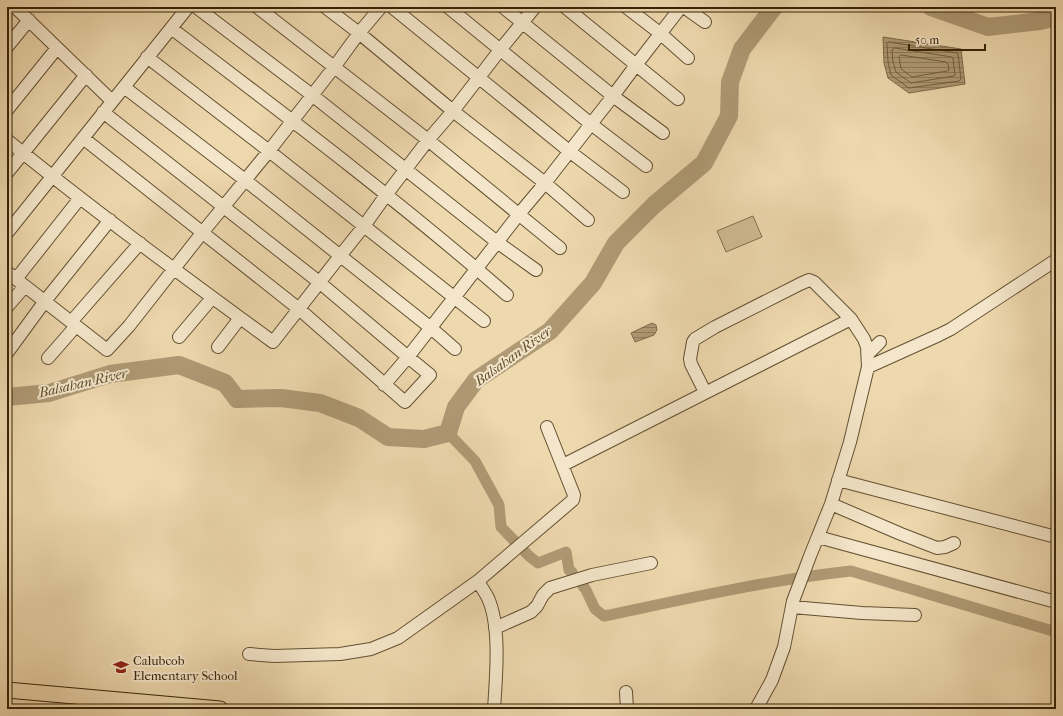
<svg xmlns="http://www.w3.org/2000/svg" width="1063" height="716" viewBox="0 0 1063 716" font-family="'IM FELL French Canon',serif">
	<style>
		.grass { fill: #cfb992; stroke: #826e4c }
		.water { fill: url(#water-rules); stroke: #7e6a49 }
		.lines { fill: none; stroke-linecap: round; stroke-linejoin: round }
		.shore { stroke: #725e3e; stroke-width: 1 }
		.canal { stroke: #af9a75; stroke-width: 11 }
		.river { stroke: #af9a75; stroke-width: 18 }
		.minor-casing { stroke: #635031; stroke-width: 14 }
		.major-casing { stroke: #352307; stroke-width: 17 }
		.minor { stroke: #f4e6ca; stroke-width: 12 }
		.major { stroke: #eed8ae; stroke-width: 15 }
		.labels { text-anchor: middle; dominant-baseline: central; stroke-width: 4; stroke-linejoin: round; paint-order: stroke }
		.poi-label { font-size: 13px; fill: #352307; stroke: #f4e6ca; text-anchor: start }
		.water-label { font-size: 14px; font-style: italic; fill: #604d2e; stroke: #f4e6ca }
	</style>
	<defs>
		<pattern id="water-rules" width="6" height="5" patternUnits="userSpaceOnUse"><rect width="6" height="5" fill="#af9a75"/><path d="M0 2.5h6" fill="none" stroke="#8f7d5e"/></pattern>
	</defs>
	<rect width="100%" height="100%" fill="#eed8ae"/>
	<filter id="stains"><feTurbulence type="fractalNoise" baseFrequency=".005" numOctaves="4"/><feColorMatrix values="0 0 0 0 .2 0 0 0 0 .09 0 0 0 0 .02 0 0 0 .5 -.17"/></filter>
	<radialGradient id="worn" r=".72"><stop offset=".6" stop-color="#630" stop-opacity="0"/><stop offset="1" stop-color="#630" stop-opacity=".3"/></radialGradient>
	<path class="grass" d="M753 216 762 237 726 252 717 231Z"/>
	<path class="water" d="M883 37 961 49 965 84 909 93 888 78 884 63Z
		M652 323 656 325 657 330 654 335 635 342 631 333Z"/>
	<g class="lines">
		<path class="shore" d="M889 42 957 53 958 54 961 79 959 81 909 88 891 75 888 62 887 44Z
			M895 48 952 57 953 59 955 75 954 76 911 83 896 72 893 62 892 50Z
			M901 55 946 62 948 64 949 70 947 71 912 77 901 69 899 57Z"/>
		<path class="canal" d="M448 433 475 461 499 505 501 527 529 556 538 563 566 552 569 570 572 572
			M583 586 586 590 595 609 604 616C686 599 768 580 851 571L1056 632"/>
		<path class="river" d="M931 7 988 27 1040 21 1056 17
			M7 397 49 393 110 374 179 365 225 383 237 399 281 398 320 403 359 418 388 437 424 439 448 433 456 407 476 380 550 331 593 283 616 243 654 205 704 163 729 116 730 82 742 49 774 7"/>
		<defs>
			<path id="minor" d="M15 7 112 101
				M196 7 312 95 497 242 536 270
				M257 7 428 140 560 248
				M325 7 359 33 453 111 545 183 588 220
				M392 7 569 151 623 192
				M448 7 591 124 646 166
				M503 7 613 96 663 133
				M565 7 678 99
				M626 7 661 34 688 58
				M684 7 705 22
				M171 28C285 115 399 201 507 295
				M7 47 29 20
				M147 57 269 151 484 321
				M124 87 245 180 431 328 455 349
				M7 110 57 48
				M83 138 299 309 405 402 430 375 408 357 319 282 103 112
				M7 140C93 210 183 276 273 342L340 256 364 226 386 195 428 140 453 111 500 50 535 7
				M7 173 86 75
				M7 233 188 7
				M7 272 107 350 129 326 202 233 269 151 335 66 359 33 381 7
				M16 279 80 198
				M7 307 25 286
				M71 322 140 243
				M179 337 212 298
				M218 347 240 318
				M7 353 45 301 110 220
				M868 354 880 342
				M48 358 76 326
				M868 367 939 335 951 329 1056 260
				M384 385 408 357 519 214 545 183 591 124 613 96 636 65 681 7
				M705 392 691 364 690 359 693 342 695 339 715 327 800 284 809 280 814 282 851 319 864 339 867 347 868 367 850 442 831 504 810 556 793 601 784 647 772 680 756 709
				M563 465 851 319
				M838 480 1056 537
				M831 504 901 534 937 548 945 547 954 543
				M818 537 1056 602
				M478 581C481 587 485 592 488 598 501 627 496 677 494 709
				M792 607 862 613 915 615
				M495 628 531 612 537 606 543 595 550 588 592 575 651 563
				M249 654 274 656 340 654 371 649 398 638 478 581 573 500 574 495 547 427
				M626 692 627 709"/>
			<path id="major" d="M7 690 220 709"/>
		</defs>
		<use href="#minor" class="minor-casing"/>
		<use href="#major" class="major-casing"/>
		<use href="#minor" class="minor"/>
		<use href="#major" class="major"/>
	</g>
	<defs>
		<symbol id="school-bare" viewBox="-9 -9 18 18"><path d="M0-5L7-2L0 1L-7-2ZM-4 1L0 2.5L4 1V4Q0 6-4 4Z" fill="#8f2418" stroke="#f4e6ca" stroke-width="2.5" paint-order="stroke"/></symbol>
	</defs>
	<g fill-rule="evenodd">
		<use href="#school-bare" x="110" y="656" width="22" height="22"/>
	</g>
	<g class="labels">
		<g class="poi-label">
			<text x="133" y="660">Calubcob<tspan x="133" dy="15">Elementary School</tspan></text>
		</g>
		<g class="water-label">
			<text transform="translate(513 356) rotate(-36)">Balsahan River</text>
			<text transform="translate(83 383) rotate(-13)">Balsahan River</text>
		</g>
	</g>
	<rect width="1063" height="716" fill="none" stroke="#eed8ae" stroke-width="24"/>
	<rect x="8" y="8" width="1047" height="700" fill="none" stroke="#352307" stroke-width="2"/>
	<rect x="12" y="12" width="1039" height="692" fill="none" stroke="#352307"/>
	<path d="M909 44v6h76v-6" fill="none" stroke="#352307" stroke-width="2"/>
	<text x="915" y="44" font-size="12" fill="#352307" stroke="#f4e6ca" stroke-width="3" paint-order="stroke">50 m</text>
	<rect width="100%" height="100%" filter="url(#stains)"/>
	<rect width="100%" height="100%" fill="url(#worn)"/>
</svg>
